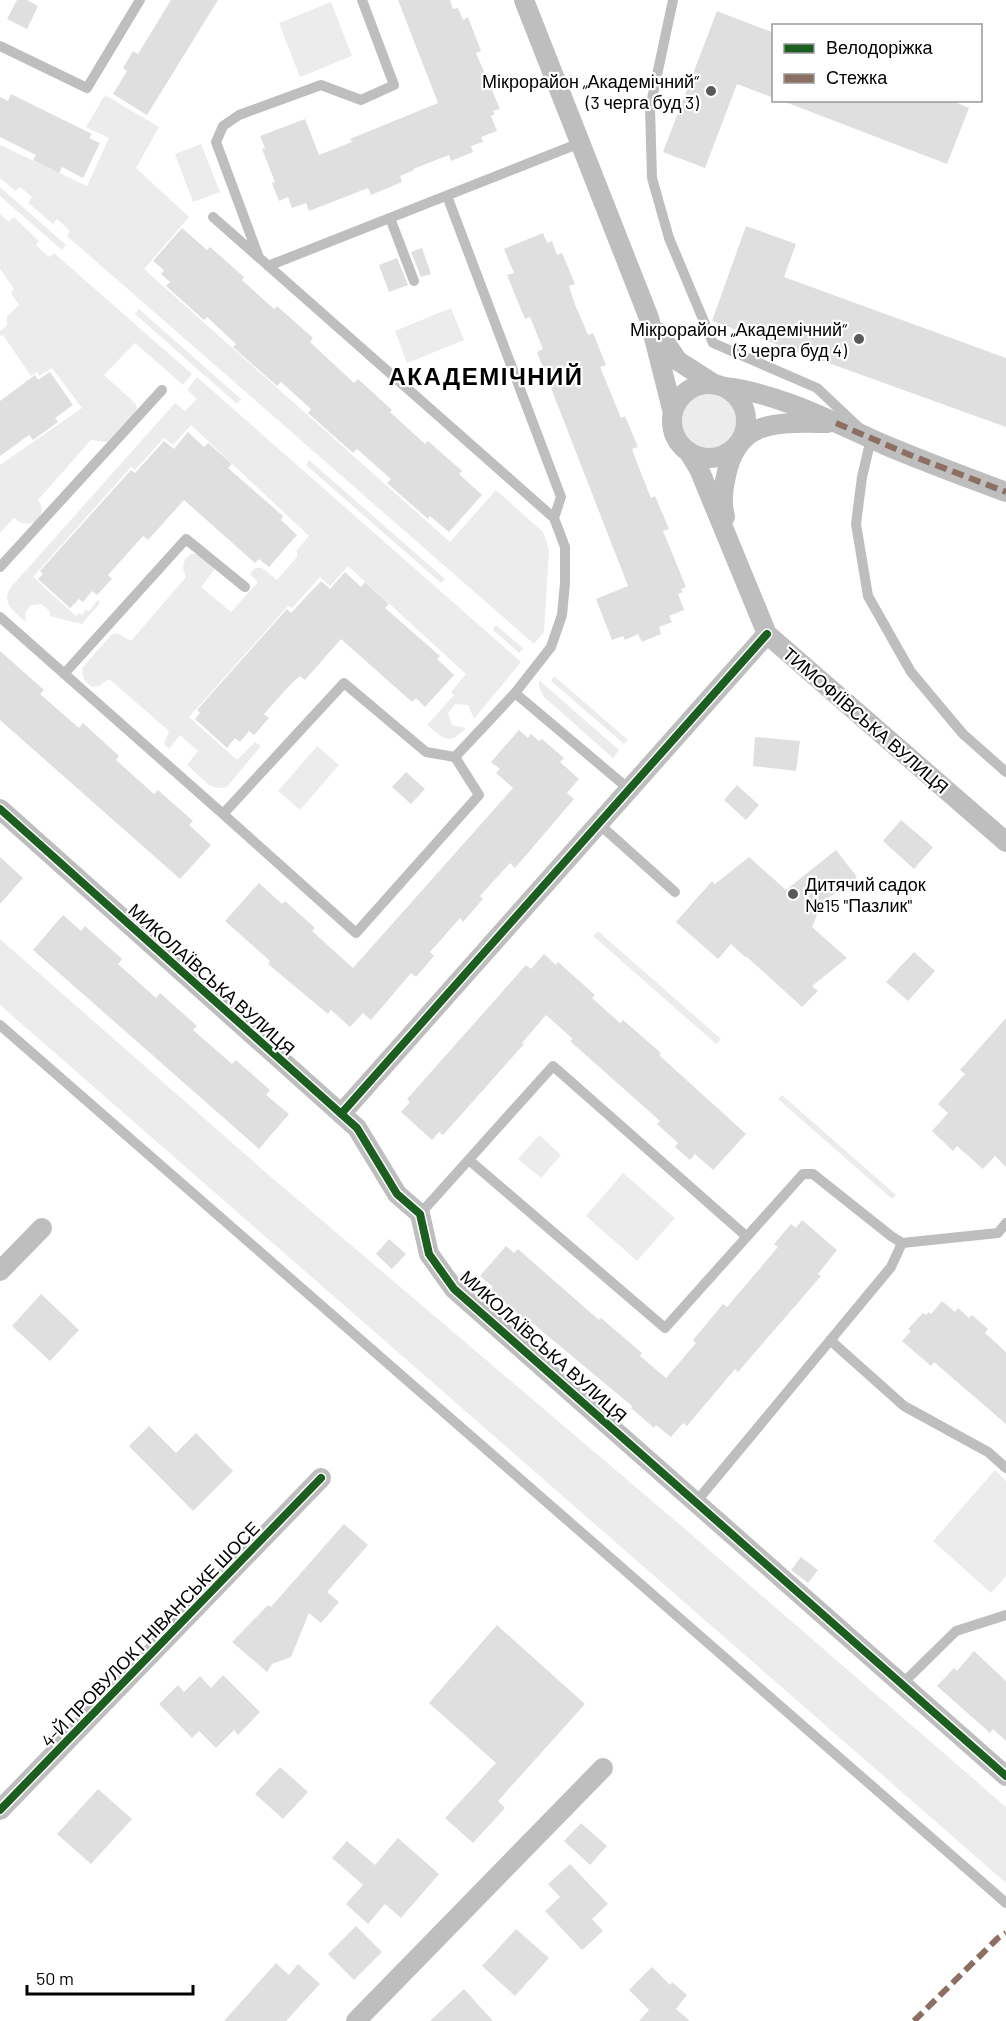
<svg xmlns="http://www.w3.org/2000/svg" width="1006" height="2021" viewBox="0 0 1006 2021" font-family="Barlow,sans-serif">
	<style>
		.green { fill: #ececec }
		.building { fill: #dfdfdf }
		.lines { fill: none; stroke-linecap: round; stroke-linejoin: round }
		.lane { stroke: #bebebe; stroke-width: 10 }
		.street { stroke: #bebebe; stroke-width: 20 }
		.quiet { stroke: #8d6e63; stroke-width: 6; stroke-dasharray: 12 6; stroke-linecap: butt }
		.cycleway-casing { stroke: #fff; stroke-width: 11 }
		.cycleway { stroke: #1b5e20; stroke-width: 8 }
		.poi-dot { fill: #595959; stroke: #fff; stroke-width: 2 }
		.labels { text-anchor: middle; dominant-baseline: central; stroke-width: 4.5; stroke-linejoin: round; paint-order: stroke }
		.poi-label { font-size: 18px; fill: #000; stroke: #fff; text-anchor: end }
		.street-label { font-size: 18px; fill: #000; stroke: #fff }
		.district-label { font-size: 24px; font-weight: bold; letter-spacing: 1.5px; fill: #000; stroke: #fff }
	</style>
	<rect width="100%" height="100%" fill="#fff"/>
	<path class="green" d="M331 2 352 56 300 77 279 23Z
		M105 95 159 127 136 168 189 217 144 269 450 542 496 490 543 532 549 549 544 632 534 644 67 236 70 231 57 219 53 224 28 203 32 197 20 187 15 191 0 178V145L87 186 109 138 86 127Z
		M201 144 220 192 193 202 175 154Z
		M0 187 66 245 62 250 0 196Z
		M0 214 9 222 14 217 39 241 36 245 49 257 54 253 192 374 183 385 135 343 104 375 136 404 137 410 107 442 91 440 38 500C44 508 42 513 37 521 27 525 22 525 14 518L0 533V465L82 408 52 368 39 376 37 372 31 376 3 335 0 336V331L7 326V316L19 305 11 293 14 289 0 269Z
		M451 308 464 340 407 363 395 331Z
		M139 309 241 399 237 404 135 314Z
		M197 377 521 662 474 719 468 705 455 704 448 713 452 725 466 728C449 746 444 739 427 725L454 695 451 692 466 674 348 566 330 586 320 577 292 608 288 606 189 717 237 760 255 742 261 746 227 787 217 788 209 785 187 765 198 751 180 735 169 749 164 744 169 731 109 679 99 686 92 687C84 681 81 677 83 667L111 635 117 633 131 641 186 577 183 568 185 559 191 554H197L215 569 201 587 231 612 258 582 250 574 255 568H262L277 580 297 557V550L309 536 191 425 173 445 164 438 135 470 131 467 33 577 76 616 79 613 82 615 86 610 89 611 98 600 100 603 82 624 50 616V612L42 604 31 605 25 613 26 622C14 612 0 602 11 587L175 403 185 411 197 399 187 390Z
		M680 421a28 28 0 1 1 56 0a28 28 0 1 1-56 0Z
		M309 460 445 579 441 583 306 465Z
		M496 625 523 648 519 653 493 630Z
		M554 676 628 740 624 744 551 681Z
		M539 680 619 750 613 758 544 697 539 687Z
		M317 746 339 765 300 810 278 791Z
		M598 931 721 1039 716 1044 593 936Z
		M0 939 271 1177 678 1523 1006 1807V1883L0 1005Z
		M782 1095 896 1195 892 1199 778 1099Z
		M539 1135 561 1155 541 1178 518 1159Z
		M623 1173 675 1218 637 1261 586 1216Z
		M995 1470 1006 1481V1576L991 1593 933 1541Z"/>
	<path class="building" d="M17 0H27L38 6 27 29 7 19Z
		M171 0H218L147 115 113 94 127 71 123 68 133 51 138 54Z
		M398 0H450L453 9 458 8 463 20 468 17 481 51 476 53 500 109 493 111 495 114 491 116 497 131 481 137 483 142 471 146 473 152 451 161 449 155 413 169 414 170 400 176 402 182 371 195 368 188 309 211 306 203 292 208 288 197 279 201 272 183 275 182 262 149 265 148 260 136 305 119 319 155 352 142 350 139 438 103Z
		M717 11 774 33V98L737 84 705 168 663 152Z
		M11 94 92 134 89 138 100 143 83 178 62 167 59 173 33 160 36 155 0 137V97L8 101Z
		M785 100H950L969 108 947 164 785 102Z
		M746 226 796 244 784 277 1006 358V427L712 321Z
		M182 228 207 250 210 247 244 277 242 280 274 309 277 306 313 338 310 342 354 383 358 379 392 410 390 412 425 444 428 441 462 471 459 474 482 495 449 532 430 516 428 519 387 483 391 479 357 449 353 453 308 413 311 409 281 382 277 386 233 347 236 344 207 317 204 320 166 286 170 282 161 274 164 270 153 261Z
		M543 233 547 243 552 241 557 255 562 253 575 284 569 286 574 302 588 335 593 333 606 365 600 367 621 418 625 416 638 447 632 449 637 463 651 498 655 496 669 529 663 531 686 587 681 589 683 592 678 594 684 610 669 616 672 622 659 627 661 634 642 642 638 634 625 640 623 636 612 640 596 599 628 586 537 352 543 349 530 317 525 319 507 275 514 273 504 249Z
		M422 248 431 274 421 277 411 252Z
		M397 258 408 285 389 292 379 265Z
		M50 372 73 405 55 418 58 422 33 440 29 435 0 456V401L35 375 38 380Z
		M188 432 204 447 208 443 232 464 228 468 283 516 281 520 297 535 269 567 259 559 255 563 184 500 148 540 143 536 134 546 108 575 112 579 97 595 92 591 83 602 79 599 70 608 38 579 43 574 40 571 131 470 135 473 164 441 174 449Z
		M345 572 361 587 365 582 389 604 385 608 440 656 437 659 454 675 425 707 416 698 412 702 341 639 305 680 300 676 290 685 264 714 269 718 254 735 249 731 240 742 235 738 227 748 195 719 200 713 197 710 287 609 291 613 321 581 330 589Z
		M0 651 44 690 40 694 79 728 83 723 119 756 116 760 154 794 158 790 193 821 189 825 211 845 180 879 0 720Z
		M519 730 528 738 531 734 539 741 542 739 564 758 560 762 579 779 567 793 574 799 515 868 510 863 480 896 483 899 463 922 460 918 430 952 434 956 416 977 411 973 371 1020 363 1013 350 1027 331 1010 328 1014 268 964 270 961 225 921 259 883 282 904 285 901 315 928 312 931 353 968 513 788 496 773 500 769 491 762Z
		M755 737 800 741 796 771 753 766Z
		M406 772 425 789 411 804 392 787Z
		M737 785 759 805 746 820 724 800Z
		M901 820 933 847 914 869 883 841Z
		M836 850 857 877 819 905V910L812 927 847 958 812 986 818 991 802 1007 746 956 745 957 731 944 718 959 676 922 712 881 715 884 749 857 786 890Z
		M0 857 23 878 0 904Z
		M63 915 81 931 85 926 122 959 118 964 156 998 160 993 197 1026 193 1030 232 1064 236 1060 270 1090 266 1095 289 1114 259 1149 33 950Z
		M914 952 935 971 908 1001 886 982Z
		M544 954 556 965 558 962 595 995 592 998 620 1023 623 1020 661 1053 659 1055 746 1134 713 1170 695 1154 690 1160 675 1147 678 1143 657 1124 660 1121 570 1041 573 1039 546 1015 522 1043 524 1044 443 1135 439 1132 432 1140 401 1112 410 1102 407 1099 526 965 531 969Z
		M1006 1018V1167L995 1156 983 1169 957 1146 953 1151 932 1131 948 1113 938 1104 965 1074 960 1070Z
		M802 1220 837 1250 818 1274 821 1276 738 1372 735 1369 687 1426 683 1423 671 1437 656 1425 654 1428 631 1408 632 1406 531 1322 529 1324 490 1289 493 1287 480 1276 506 1246 514 1253 518 1249 599 1320 601 1318 642 1353 640 1356 666 1378 696 1343 693 1340 723 1304 727 1307 778 1247 774 1244 791 1224 796 1228Z
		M389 1239 406 1254 392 1269 376 1254Z
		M41 1294 79 1330 50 1361 12 1326Z
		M942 1301 955 1312 958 1308 969 1318 972 1315 988 1329 985 1333 1006 1352V1424L934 1362 931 1366 902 1341 911 1331 908 1329 923 1313 926 1315 929 1312 931 1314Z
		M149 1426 176 1453 196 1433 233 1471 193 1511 129 1446Z
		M344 1524 368 1545 327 1592 339 1602 321 1623 309 1613 291 1657 272 1664 267 1672 232 1642 268 1605 271 1607Z
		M801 1557 818 1570 808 1583 791 1570Z
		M497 1625 585 1704 498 1801 505 1808 473 1843 445 1818 496 1763 429 1703Z
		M974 1651 1006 1681V1741L993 1729 990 1733 937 1686 954 1668 957 1671Z
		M223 1675 260 1712 238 1735 234 1730 216 1748 199 1731 192 1738 159 1704 178 1685 184 1692 200 1676 211 1688Z
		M280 1767 308 1792 283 1819 255 1794Z
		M98 1789 132 1819 91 1864 57 1834Z
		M581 1823 607 1846 590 1865 564 1841Z
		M398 1838 439 1874 401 1918 385 1904 368 1924 346 1904 363 1885 332 1858 347 1841 375 1865Z
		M570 1864 608 1904 592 1919 603 1931 582 1950 545 1911 560 1897 548 1884Z
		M356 1926 382 1952 354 1980 328 1954Z
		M516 1929 549 1958 515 1996 482 1966Z
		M276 1963 289 1975 298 1964 320 1984 286 2021H224Z
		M652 1967 670 1985 672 1982 687 1995 676 2009 690 2021H639L649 2010 629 1990Z
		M464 1989 493 2021H430Z"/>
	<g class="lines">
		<path class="lane" d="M673 0 650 108 652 178 669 238 713 343 817 388 871 439 862 477 856 524 868 596 911 672 963 734 1006 772
			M0 46 87 88 140 0
			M447 196 561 497 554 518
			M390 218 414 281
			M258 255 216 142 223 126 239 115 321 85 361 100 394 85 362 0
			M268 266 580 143
			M0 567 162 390
			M0 617 223 814 344 683 426 752 455 757 515 693 551 647 562 615 565 583V547L554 518 213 217
			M64 674 186 539 245 587
			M515 693 630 790
			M223 814 356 933 479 795 455 757
			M599 824 675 892
			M0 1025 1006 1903
			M469 1160 665 1328 803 1174H813L891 1236 902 1243 998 1233 1006 1223
			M420 1214 553 1066 746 1236
			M830 1340 904 1406 988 1452 1006 1468
			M696 1502 891 1267 902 1243
			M902 1684 956 1631 1006 1615"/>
		<path class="street" d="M524 0 649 318 673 413
			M658 332 678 361 714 384
			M672 421a37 37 0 1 1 74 0a37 37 0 1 1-74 0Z
			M725 387C781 394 833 422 885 445 925 462 966 477 1006 492
			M688 451 699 469 767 634 1006 842
			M725 517C721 503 723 489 726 476 738 417 779 423 828 423
			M0 809 357 1128 397 1194 420 1214 429 1254 454 1289 1006 1776
			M341 1114 767 634
			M0 1271 42 1228
			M0 1810 321 1478
			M356 2021 603 1768"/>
		<path class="quiet" d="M836 423 910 455 1006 492
			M914 2021 998 1938 1006 1933"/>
		<defs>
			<path id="cycleway" d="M0 809 357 1128 397 1194 420 1214 429 1254 454 1289 1006 1776
				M341 1114 767 634
				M0 1810 321 1478"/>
		</defs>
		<use href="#cycleway" class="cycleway-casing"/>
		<use href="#cycleway" class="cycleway"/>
	</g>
	<g class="poi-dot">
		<circle cx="711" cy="91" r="6"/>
		<circle cx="859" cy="339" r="6"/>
		<circle cx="793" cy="894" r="6"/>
	</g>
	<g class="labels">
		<g class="poi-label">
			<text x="699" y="81">Мікрорайон „Академічний“<tspan x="699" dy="21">(3 черга буд 3)</tspan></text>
			<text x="847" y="329">Мікрорайон „Академічний“<tspan x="847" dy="21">(3 черга буд 4)</tspan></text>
			<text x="805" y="884" text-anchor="start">Дитячий садок<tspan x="805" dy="21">№15 "Пазлик"</tspan></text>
		</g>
		<g class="street-label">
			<text transform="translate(866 720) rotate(41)">ТИМОФІЇВСЬКА ВУЛИЦЯ</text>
			<text transform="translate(212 979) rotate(42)">МИКОЛАЇВСЬКА ВУЛИЦЯ</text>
			<text transform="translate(544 1346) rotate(42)">МИКОЛАЇВСЬКА ВУЛИЦЯ</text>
			<text transform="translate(150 1634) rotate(-46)">4-Й ПРОВУЛОК ГНІВАНСЬКЕ ШОСЕ</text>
		</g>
		<g class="district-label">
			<text x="486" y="375">АКАДЕМІЧНИЙ</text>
		</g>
	</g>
	<rect x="772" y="24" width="210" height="78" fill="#ffffff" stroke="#999999" stroke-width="1.5"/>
	<rect x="784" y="44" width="30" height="9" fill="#1b5e20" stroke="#999999" stroke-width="1.5"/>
	<text x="826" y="54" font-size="18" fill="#000000">Велодоріжка</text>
	<rect x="784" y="74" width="30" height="9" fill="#8d6e63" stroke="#999999" stroke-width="1.5"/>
	<text x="826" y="84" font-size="18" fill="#000000">Стежка</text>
	<path d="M27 1985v9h166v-9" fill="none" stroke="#000000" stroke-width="3"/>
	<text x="36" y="1985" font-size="18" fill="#000000" stroke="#ffffff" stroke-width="4.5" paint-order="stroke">50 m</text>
</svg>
